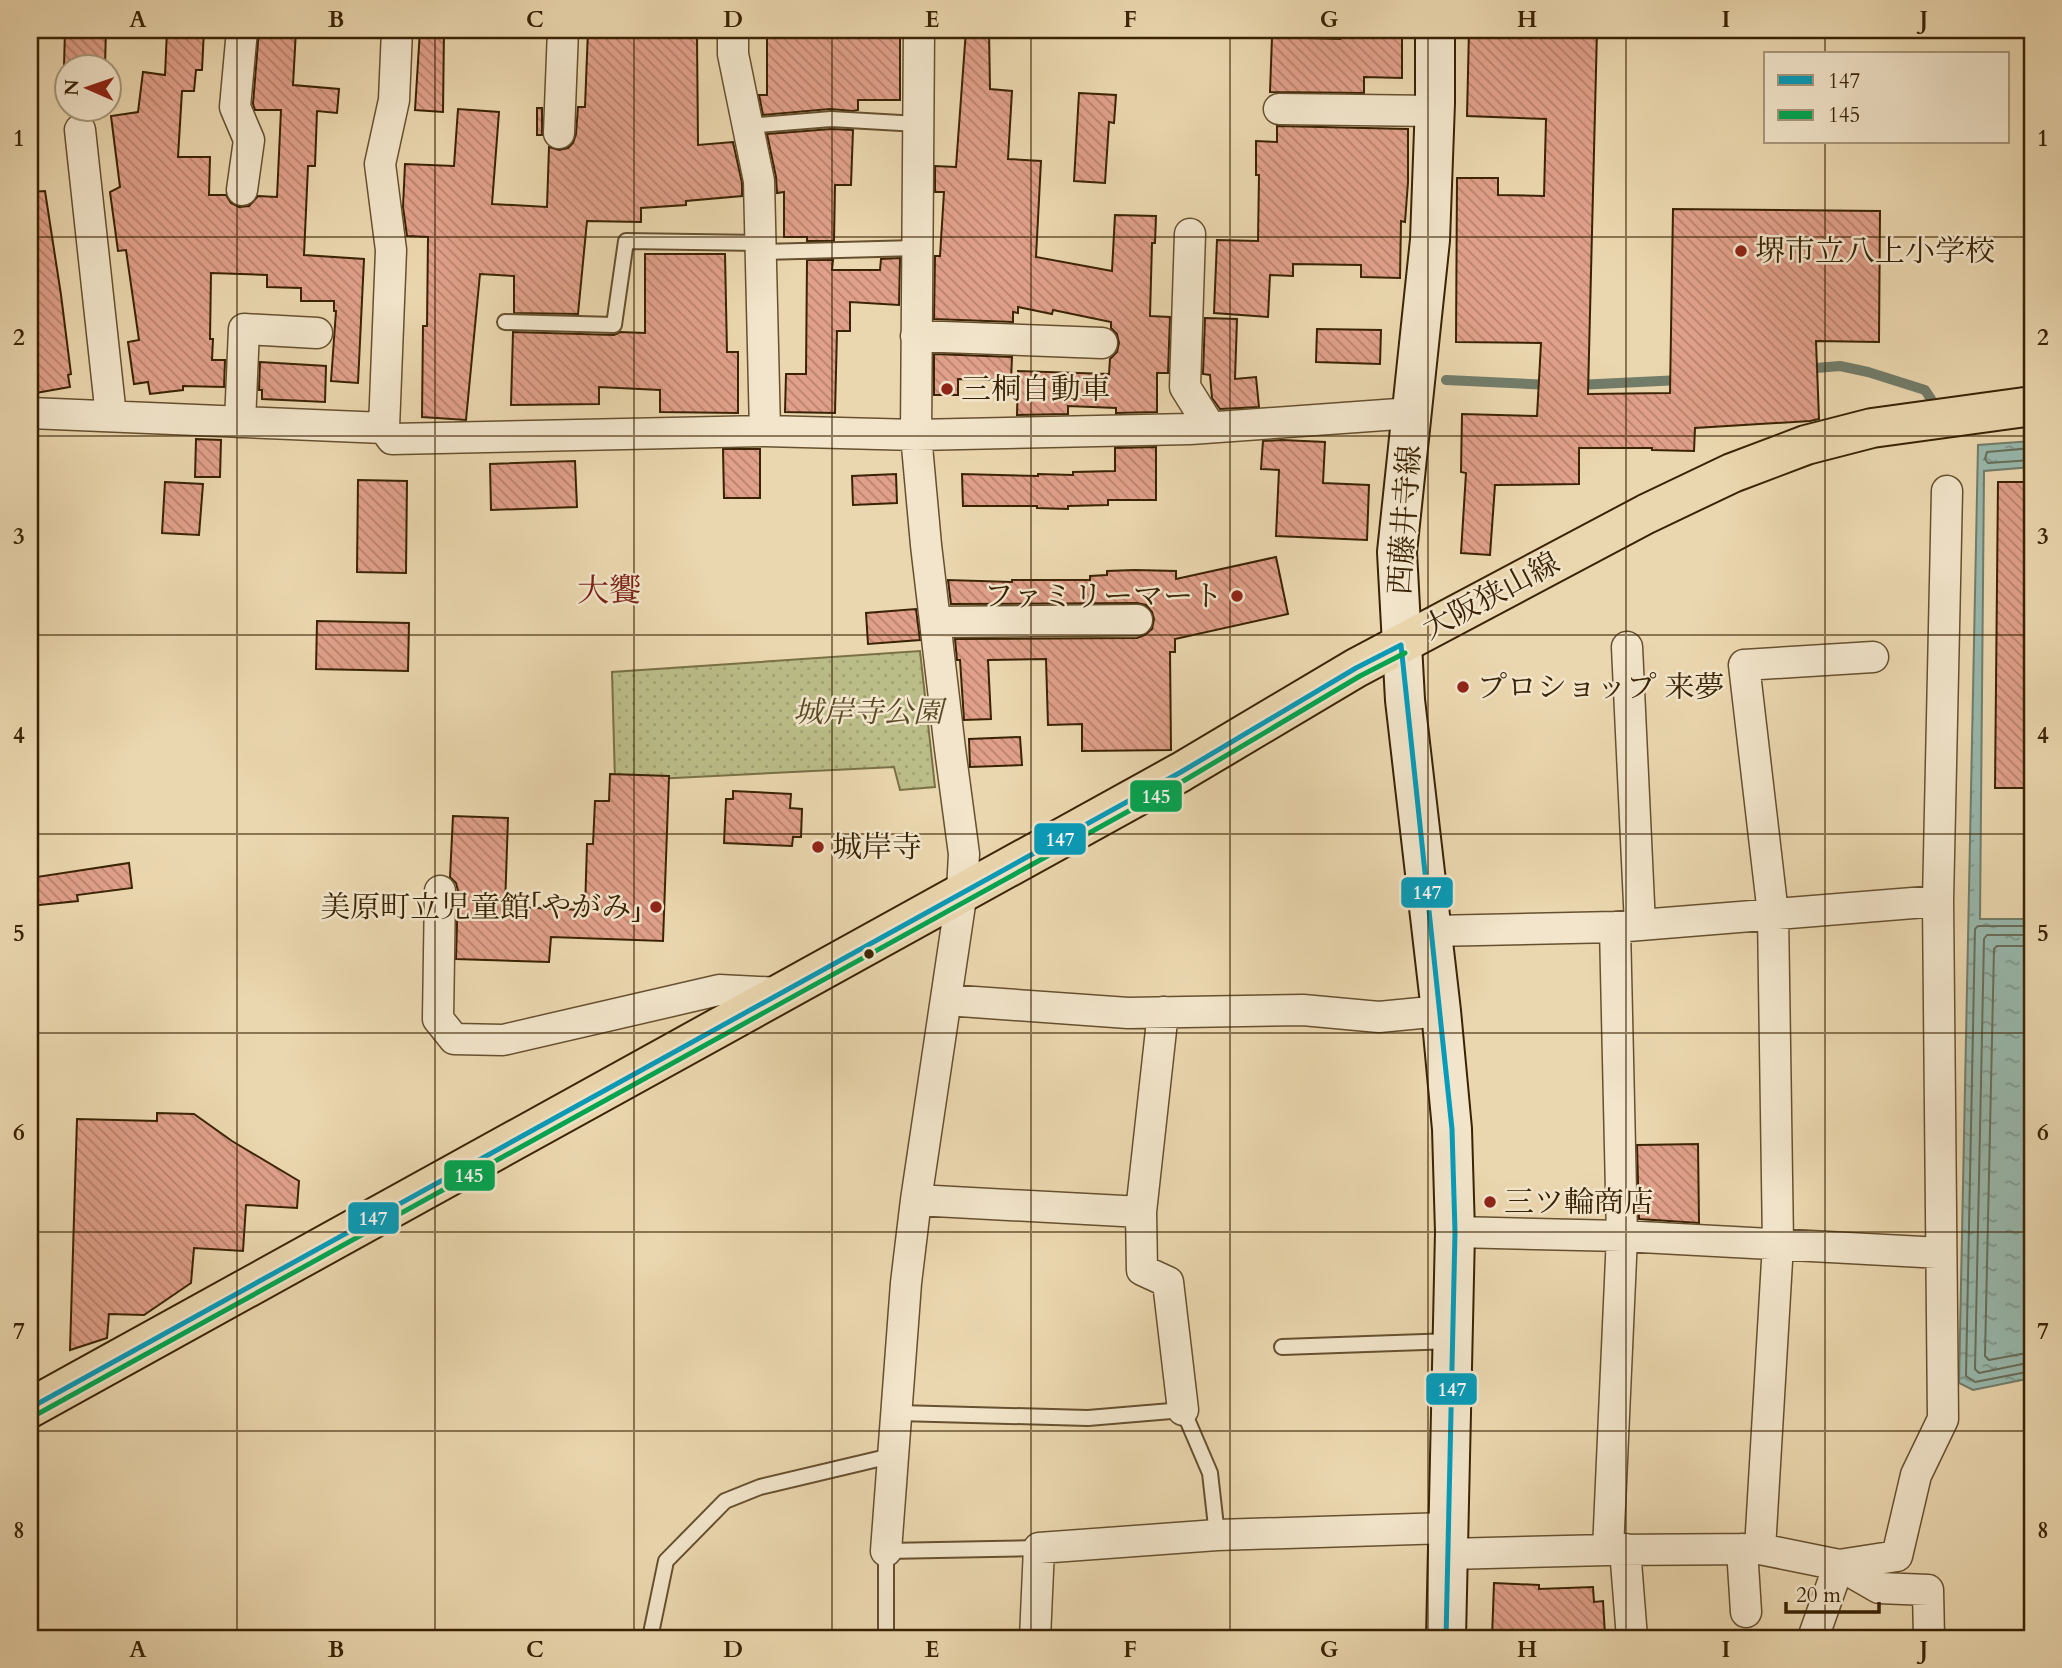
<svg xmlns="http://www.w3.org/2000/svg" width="2062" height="1668" viewBox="0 0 2062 1668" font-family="Cardo,'Noto Serif JP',serif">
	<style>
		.park { fill: url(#park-dots); stroke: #7a7046; stroke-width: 2 }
		.water { fill: url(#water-ripples); stroke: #727d6a; stroke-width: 2 }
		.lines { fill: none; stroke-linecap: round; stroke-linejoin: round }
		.shore { stroke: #696e59; stroke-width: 2 }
		.stream { stroke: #727d6a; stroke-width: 10 }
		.building { fill: url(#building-back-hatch); stroke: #3a2304; stroke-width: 2 }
		.lane-casing { stroke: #66502f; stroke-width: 18 }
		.street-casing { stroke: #66502f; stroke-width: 33 }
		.secondary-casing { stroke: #3a2304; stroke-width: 42 }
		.primary-casing { stroke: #3a2304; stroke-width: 42 }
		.lane { stroke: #f2e5cb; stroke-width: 14 }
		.street { stroke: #f2e5cb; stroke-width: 30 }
		.secondary { stroke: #f2e5cb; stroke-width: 38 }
		.primary { stroke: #ebd7af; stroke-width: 38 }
		.bus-1-casing { stroke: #f2e5cb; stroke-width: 10 }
		.bus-2-casing { stroke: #f2e5cb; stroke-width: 10 }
		.bus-1 { stroke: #069cba; stroke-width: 5 }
		.bus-2 { stroke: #00a651; stroke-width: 5 }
		.grid { fill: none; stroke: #3a2304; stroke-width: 2; stroke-opacity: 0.55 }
		.poi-dot { fill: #8f2418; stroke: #f2e5cb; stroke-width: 2.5 }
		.bus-dot { fill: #3a2304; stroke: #f2e5cb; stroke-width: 2.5 }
		.labels { text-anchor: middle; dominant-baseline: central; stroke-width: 5; stroke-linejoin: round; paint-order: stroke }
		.poi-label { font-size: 30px; fill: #3a2304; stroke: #f2e5cb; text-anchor: start }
		.street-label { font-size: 30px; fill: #3a2304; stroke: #f2e5cb }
		.park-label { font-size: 30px; font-style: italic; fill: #5a4a25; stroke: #f2e5cb }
		.neighbourhood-label { font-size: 32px; fill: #7a1f14; stroke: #f2e5cb }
		.line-badge { stroke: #f2e5cb; stroke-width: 2.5 }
		.badge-label { font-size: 19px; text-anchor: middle; font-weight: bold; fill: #fff }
		.neatline { fill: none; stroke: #3a2304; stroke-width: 2.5 }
		.grid-label { font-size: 23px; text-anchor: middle; font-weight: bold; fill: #3a2304 }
	</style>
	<defs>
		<pattern id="park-dots" width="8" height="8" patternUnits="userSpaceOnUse" patternTransform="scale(1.75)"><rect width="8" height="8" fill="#bbbd88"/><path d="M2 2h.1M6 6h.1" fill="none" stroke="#a2a274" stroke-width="1.8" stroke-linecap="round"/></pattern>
		<pattern id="water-ripples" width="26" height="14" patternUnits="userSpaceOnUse" patternTransform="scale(1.75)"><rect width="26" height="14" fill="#98b9ae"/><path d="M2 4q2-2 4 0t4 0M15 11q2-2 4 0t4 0" fill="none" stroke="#7d968b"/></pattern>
		<pattern id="building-back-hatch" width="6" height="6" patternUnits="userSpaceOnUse" patternTransform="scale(1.75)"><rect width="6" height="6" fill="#e1a08a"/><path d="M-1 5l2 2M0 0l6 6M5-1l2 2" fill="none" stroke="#b7826f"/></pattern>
	</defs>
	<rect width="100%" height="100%" fill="#ebd7af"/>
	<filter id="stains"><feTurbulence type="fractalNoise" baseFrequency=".00286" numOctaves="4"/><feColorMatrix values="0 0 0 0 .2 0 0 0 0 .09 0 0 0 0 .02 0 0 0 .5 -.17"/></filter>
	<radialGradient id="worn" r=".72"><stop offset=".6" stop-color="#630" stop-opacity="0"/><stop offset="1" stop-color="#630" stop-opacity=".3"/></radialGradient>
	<path class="park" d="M920 651 935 787 900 790 894 767 615 781 612 672Z"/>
	<path class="water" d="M2032 441V467L1984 471 1980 919H2032V1378L1973 1390 1959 1383 1978 445Z"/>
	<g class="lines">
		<path class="shore" d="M2032 448 1987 452 1985 459 1988 463 2032 460
			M2032 926H1978L1975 929 1966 1376 1975 1382 2032 1371
			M2032 935H1987L1984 939 1975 1369 1979 1373 2032 1362
			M2032 946H1997L1994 949 1985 1356 1989 1360 2032 1352"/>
		<path class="stream" d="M1804 369 1840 366 1868 372 1925 390 1931 399
			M1446 380 1551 385
			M1577 385 1681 380"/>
	</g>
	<path class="building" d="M65 30H106L105 66H64Z
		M167 30H204L202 70H196L194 91H182L178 157H210L209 195H226L231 203 239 207 249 206 258 196 277 197 281 110H255L253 104 259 30H296L293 85 339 89 337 113 317 111 315 166H308L304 255 364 259 358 383 331 381 336 311H334V301H301V288L267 287V275L211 273 210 339H213L212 360H225L224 387 183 386V390L150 394 148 382 134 384 128 342 139 340 126 250 118 251 110 192 120 187 111 116 138 112 143 72 165 75Z
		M420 30H444L443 112 415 110Z
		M588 30H695V36H697L698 145 733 142 742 183V196L686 201V205L641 208V222L587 221 578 314 514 313V276L480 274 466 420 422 417 423 326H427L428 237 407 236 403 207 405 164 454 166 458 109 499 112 492 204 547 207 549 147 559 150 568 148 573 143 576 134 578 107H585Z
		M966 30H989L990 89 1012 91 1008 159 1041 161 1036 257 1112 271 1115 215 1156 216 1155 243H1152L1150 316 1170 317 1168 373H1157V412L1116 413V408L1068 406V414L1017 415 1018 371 1109 374 1110 359 1117 352 1119 343 1117 334 1111 328V322L1053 310 1052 314 1018 307V313L1013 312V322L934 319 935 256H940L944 192H935V166L956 167Z
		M1469 30H1597L1588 394 1670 393 1673 209 1880 211 1879 342 1816 341 1819 419 1810 421 1695 428 1694 451 1652 450V448H1579V484L1495 485 1490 555 1461 553 1466 473 1461 472 1462 414 1537 416 1541 343 1456 342 1457 178H1498V195L1544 196 1546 119 1467 116Z
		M1340 35 1402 38V78L1364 77V93L1270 92 1272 37 1340 39Z
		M900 36V100H858V110L853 111 830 109 763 115 759 95H767V37Z
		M1079 93 1116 95 1114 123 1109 122 1105 183 1074 181Z
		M537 108H542V135H537Z
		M1277 126 1408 129V182L1405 222 1401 221 1400 278 1361 277V265L1293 264V276L1270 275 1268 317 1214 313 1217 240 1258 241 1259 175H1256V141L1277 142Z
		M831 129 853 130 851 185H835L834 241H807V237H784V192L777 193 776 177 767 134Z
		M45 191 61 295 71 374 68 375 70 387 30 394V192Z
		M645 254H725L727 352H738V413L660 412V390L599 387V404L511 405 513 332 614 335 620 332 645 333Z
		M900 258 899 305 850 302V331H837L835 413 785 412 786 374H806L807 260H833L832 270H880L881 259Z
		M1205 318 1237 319 1235 379 1256 377 1259 407 1220 409 1212 398 1210 375 1203 374Z
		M1317 329 1381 330 1380 364 1316 362Z
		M934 354 1012 357 1011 380 958 379V395H934Z
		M260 362 326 366 325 402 262 399V390H259Z
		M196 439 221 440 220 477H195Z
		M1282 440 1325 442 1323 483 1369 485 1367 540 1276 536 1279 470 1261 469 1263 441Z
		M1156 447V500H1108V505L1068 506V509L1037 508V506H963L962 474 1038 476V474L1073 475V472L1115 471V448Z
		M723 449H760V498H724Z
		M575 461 577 507 491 510 490 464Z
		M896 474 897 503 853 505 852 476Z
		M358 480 407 481 406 573 357 572Z
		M165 482 203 484 199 535 162 533Z
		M1998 482H2032V788H1995Z
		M1276 557 1288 614 1175 639V652H1170L1171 750 1082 751V724L1048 725 1046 659 988 660 991 719 964 720 960 660H957L955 639 1137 638 1145 635 1152 629 1154 619 1152 612 1146 605 1137 603 951 604 948 580 1012 582V580H1090V576L1107 575V571L1135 570 1176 571V579Z
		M916 609 920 640 868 644 866 613Z
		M317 621 409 623 408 671 316 669Z
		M1020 737 1022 765 970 767 969 739Z
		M610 774 669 776 663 941 551 937 549 962 456 959 458 891 456 883 450 877 453 816 508 818 505 907 585 910 587 844H593L595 801H609Z
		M733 791 791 794 790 808 802 809 801 837H793L792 846 724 843 726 799H733Z
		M129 863 132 888 77 895 78 901 30 906V878Z
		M157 1113 194 1114 232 1141 299 1181 297 1208 246 1205 243 1251 194 1248 191 1283 144 1315 109 1314 107 1338 70 1350 77 1119 157 1121Z
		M1698 1144 1699 1223 1639 1219 1637 1145Z
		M1494 1583 1539 1585V1589L1593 1587 1594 1602 1603 1601 1605 1635 1492 1638Z"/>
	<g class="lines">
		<defs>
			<path id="lane" d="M747 126 831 119 918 124
				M761 252 917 248
				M505 322 614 325 626 241 761 243
				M1282 1347 1452 1341
				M898 1413 1088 1418 1183 1410 1210 1473 1217 1535
				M650 1638 666 1561 725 1501 760 1487 895 1455
				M886 1638V1551L1039 1548"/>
			<path id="street" d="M242 30 235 107 249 140 242 190
				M733 30V54L759 181 765 431
				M1279 109 1435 111
				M80 130 111 416
				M559 133 563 30
				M1190 234 1185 387 1210 427
				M916 336 1102 343
				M30 413 384 428 392 439 765 431 916 435 1190 429 1412 413
				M240 422 244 329 317 333
				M384 428 391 250 380 164 394 100 397 30
				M935 622 1137 620
				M1627 647 1640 925
				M440 891 438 1019 454 1039 503 1040 719 990 780 993
				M1432 931 1615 927 1938 901
				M946 1000 1128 1013 1303 1010 1379 1017 1441 1011
				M1163 1012 1141 1212 1142 1270 1168 1282 1183 1410
				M916 1200 1141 1212
				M1455 1232 1622 1236 1941 1253
				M1625 1549 1632 1638
				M1742 1549 1746 1612
				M1760 1549 1778 1244 1773 914 1744 665 1873 657
				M1608 1550 1622 1236 1615 927
				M886 1551 906 1283 916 1200 962 891 964 854 950 749 926 545 916 435 919 30
				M1448 1554 1608 1550 1760 1549 1839 1565 1879 1588 1928 1590 1929 1638
				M1035 1638 1039 1548 1217 1535 1448 1528
				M1813 1638 1839 1565 1897 1556 1916 1475 1943 1419 1938 901 1947 491"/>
			<path id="secondary" d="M1435 30V103L1430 240 1397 552 1405 700 1441 1011 1452 1129 1455 1232 1446 1638"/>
			<path id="primary" d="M30 1408 1181 772 1356 668 1646 514 1732 473 1806 445 1872 428 2032 406"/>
		</defs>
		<use href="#lane" class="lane-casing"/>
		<use href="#street" class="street-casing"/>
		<use href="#secondary" class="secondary-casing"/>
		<use href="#primary" class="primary-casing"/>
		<use href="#lane" class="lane"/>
		<use href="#street" class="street"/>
		<use href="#secondary" class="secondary"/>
		<use href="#primary" class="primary"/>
		<defs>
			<path id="bus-1" d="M1401 645 1452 1129 1455 1232 1446 1638
				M30 1408 1181 772 1356 668 1401 645"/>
			<path id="bus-2" d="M34 1416 1185 780 1360 676 1405 653"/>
		</defs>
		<use href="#bus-1" class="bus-1-casing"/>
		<use href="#bus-2" class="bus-2-casing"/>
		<use href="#bus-1" class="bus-1"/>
		<use href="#bus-2" class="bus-2"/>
	</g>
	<path class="grid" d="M237 30V1638M435 30V1638M634 30V1638M832 30V1638M1031 30V1638M1230 30V1638M1428 30V1638M1626 30V1638M1825 30V54M1825 142V1638M30 237H2032M30 436H2032M30 635H2032M30 834H2032M30 1033H2032M30 1232H2032M30 1431H2032"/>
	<g class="poi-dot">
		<circle cx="1741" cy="251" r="7"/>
		<circle cx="947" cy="389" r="7"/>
		<circle cx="1237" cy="596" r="7"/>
		<circle cx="1463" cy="687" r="7"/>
		<circle cx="818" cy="847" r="7"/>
		<circle cx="656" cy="907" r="7"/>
		<circle cx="1490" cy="1202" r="7"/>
	</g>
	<circle class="bus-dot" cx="869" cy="954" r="6"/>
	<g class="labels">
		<g class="poi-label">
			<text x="1755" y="251">堺市立八上小学校</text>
			<text x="961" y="389">三桐自動車</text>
			<text x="1223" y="596" text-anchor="end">ファミリーマート</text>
			<text x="1477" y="687">プロショップ 来夢</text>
			<text x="832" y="847">城岸寺</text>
			<text x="642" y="907" text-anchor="end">美原町立児童館「やがみ」</text>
			<text x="1504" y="1202">三ツ輪商店</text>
		</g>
		<g class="street-label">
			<text transform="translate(1405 520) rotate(-86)">西藤井寺線</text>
			<text transform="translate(1491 596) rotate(-28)">大阪狭山線</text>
		</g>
		<g class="park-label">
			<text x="868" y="712">城岸寺公園</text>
		</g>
		<g class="neighbourhood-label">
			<text x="609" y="591">大饗</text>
		</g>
	</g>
	<g class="line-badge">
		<rect x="1129" y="779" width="54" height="34" rx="7" fill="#00a651"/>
		<rect x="1033" y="822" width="54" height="34" rx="7" fill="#069cba"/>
		<rect x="1400" y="876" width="54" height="33" rx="7" fill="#069cba"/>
		<rect x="443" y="1159" width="53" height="33" rx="7" fill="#00a651"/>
		<rect x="347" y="1201" width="53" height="34" rx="7" fill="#069cba"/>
		<rect x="1425" y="1372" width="53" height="34" rx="7" fill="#069cba"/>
	</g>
	<g class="badge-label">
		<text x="1156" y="803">145</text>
		<text x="1060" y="846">147</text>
		<text x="1427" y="899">147</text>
		<text x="469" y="1182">145</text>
		<text x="373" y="1225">147</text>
		<text x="1452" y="1396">147</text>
	</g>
	<rect width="2062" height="1668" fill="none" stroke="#ebd7af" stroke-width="77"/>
	<rect x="1764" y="52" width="245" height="91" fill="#f2e5cb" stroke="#a8977b" stroke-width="2"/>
	<rect x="1778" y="75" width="35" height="10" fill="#069cba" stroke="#a8977b" stroke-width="2"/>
	<text x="1828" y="88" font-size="21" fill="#3a2304">147</text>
	<rect x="1778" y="110" width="35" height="10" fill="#00a651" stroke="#a8977b" stroke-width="2"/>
	<text x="1828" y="122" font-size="21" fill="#3a2304">145</text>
	<g transform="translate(88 88) rotate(272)"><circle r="33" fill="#f2e5cb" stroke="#a8977b" stroke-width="2"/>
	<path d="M0-5L12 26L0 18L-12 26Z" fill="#8f2418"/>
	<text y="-10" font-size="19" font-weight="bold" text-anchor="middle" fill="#3a2304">N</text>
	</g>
	<path d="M1786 1602v10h93v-10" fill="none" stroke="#3a2304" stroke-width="3.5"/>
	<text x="1796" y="1602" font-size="21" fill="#3a2304" stroke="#f2e5cb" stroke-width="5" paint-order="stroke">20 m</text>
	<rect x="38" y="38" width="1986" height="1592" class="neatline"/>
	<g class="grid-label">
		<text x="138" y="27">A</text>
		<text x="336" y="27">B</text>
		<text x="535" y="27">C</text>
		<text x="733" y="27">D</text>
		<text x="932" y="27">E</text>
		<text x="1130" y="27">F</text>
		<text x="1329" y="27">G</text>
		<text x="1527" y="27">H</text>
		<text x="1726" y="27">I</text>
		<text x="1924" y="27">J</text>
		<text x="19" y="146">1</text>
		<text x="2043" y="146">1</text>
		<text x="19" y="345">2</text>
		<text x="2043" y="345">2</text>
		<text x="19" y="544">3</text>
		<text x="2043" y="544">3</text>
		<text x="19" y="743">4</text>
		<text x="2043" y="743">4</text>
		<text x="19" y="941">5</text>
		<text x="2043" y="941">5</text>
		<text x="19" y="1140">6</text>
		<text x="2043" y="1140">6</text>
		<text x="19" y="1339">7</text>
		<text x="2043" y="1339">7</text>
		<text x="19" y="1538">8</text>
		<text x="2043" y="1538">8</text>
		<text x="138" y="1657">A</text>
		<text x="336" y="1657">B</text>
		<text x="535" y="1657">C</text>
		<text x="733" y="1657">D</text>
		<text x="932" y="1657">E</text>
		<text x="1130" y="1657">F</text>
		<text x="1329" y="1657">G</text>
		<text x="1527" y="1657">H</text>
		<text x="1726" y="1657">I</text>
		<text x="1924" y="1657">J</text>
	</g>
	<rect width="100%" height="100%" filter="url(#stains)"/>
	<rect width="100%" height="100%" fill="url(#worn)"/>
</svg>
